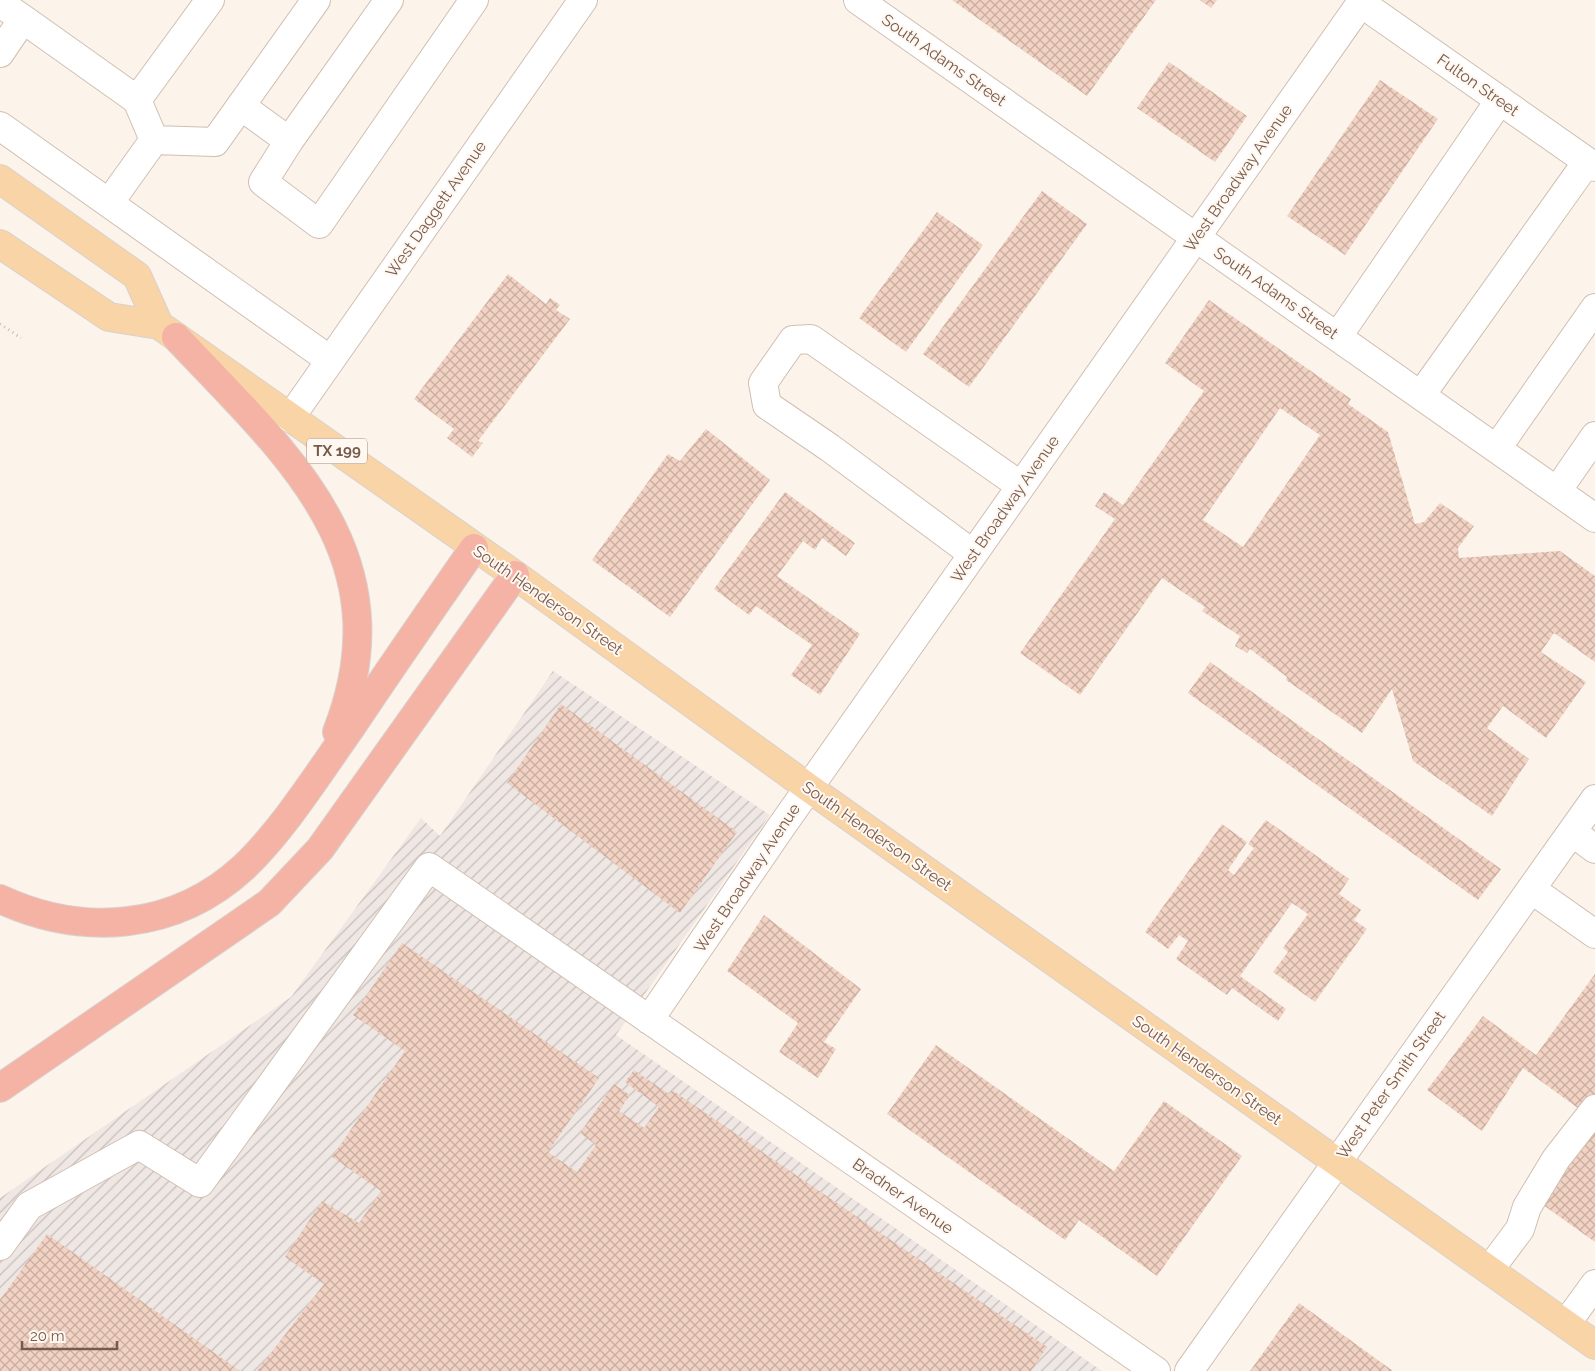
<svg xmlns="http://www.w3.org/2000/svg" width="1595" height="1371" viewBox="0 0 1595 1371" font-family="Raleway,sans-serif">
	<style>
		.industrial { fill: url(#industrial-furrows) }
		.building { fill: url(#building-cross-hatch); fill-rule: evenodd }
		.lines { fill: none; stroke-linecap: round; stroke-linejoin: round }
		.minor-casing { stroke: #d1beb2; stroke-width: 30 }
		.major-casing { stroke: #d9d1cd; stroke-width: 30 }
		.highway-casing { stroke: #d9d1cd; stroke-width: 30 }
		.path { stroke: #d7b5a5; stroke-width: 3; stroke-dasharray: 1 4; stroke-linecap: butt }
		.minor { stroke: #fff; stroke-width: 28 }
		.major { stroke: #f8d4a6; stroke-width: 28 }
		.highway { stroke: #f4b3a4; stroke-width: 28 }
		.labels { text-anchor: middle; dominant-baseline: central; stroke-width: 4; stroke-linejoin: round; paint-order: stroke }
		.shield { fill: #fff8f1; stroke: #a0897f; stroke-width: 1 }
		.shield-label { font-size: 15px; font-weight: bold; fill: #775a4e }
		.street-label { font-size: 16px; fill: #775a4e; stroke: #fff8f1 }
	</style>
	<defs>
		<pattern id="industrial-furrows" width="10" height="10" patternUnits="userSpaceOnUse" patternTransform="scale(1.25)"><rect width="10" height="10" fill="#eee7e3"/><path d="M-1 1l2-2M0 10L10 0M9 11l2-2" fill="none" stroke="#c6beba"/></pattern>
		<pattern id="building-cross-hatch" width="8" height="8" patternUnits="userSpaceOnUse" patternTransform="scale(1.25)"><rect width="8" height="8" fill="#f1d2c3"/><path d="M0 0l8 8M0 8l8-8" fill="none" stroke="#c8ada1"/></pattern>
	</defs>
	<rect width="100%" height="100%" fill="#fcf4eb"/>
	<path class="industrial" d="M553 671 770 815 616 1035 1102 1371H0V1198L291 997 421 818 440 836Z"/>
	<path class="building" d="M952 0H1156L1087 96Z
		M1200 0H1217L1211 8Z
		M1169 62 1247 116 1215 162 1137 108Z
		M1380 80 1438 119 1345 255 1287 216Z
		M1042 191 1087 224 969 387 923 354Z
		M937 212 983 245 906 352 859 318Z
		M508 274 546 304 550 298 560 305 556 310 570 319 478 441 483 443 472 457 447 438 454 429 414 399Z
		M1209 300 1351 399 1348 404 1388 432 1415 524 1424 522 1440 503 1474 526 1458 548 1459 558 1560 551 1595 576V662L1554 633 1541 652 1586 682 1546 738 1503 706 1487 728 1529 759 1492 816 1413 761 1392 689 1362 733 1286 680 1287 677 1250 649 1247 653 1235 646 1240 636 1202 611 1205 607 1162 578 1080 695 1020 653 1115 519 1095 506 1104 492 1123 505 1204 391 1165 363ZM1280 408 1320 435 1243 547 1203 520Z
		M706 429 770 480 670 617 592 560 668 454 680 461Z
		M785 492 855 543 846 556 822 538 815 550 803 541 777 576 860 634 820 695 791 675 812 645 756 606 749 615 714 589Z
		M1210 662 1501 869 1478 900 1188 693Z
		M561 704 737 832 680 913 507 783Z
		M1266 820 1349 879 1339 894 1361 910 1354 920 1367 929 1315 1002 1273 972 1288 952 1283 948 1308 914 1292 903 1240 976 1286 1009 1278 1021 1232 988 1227 995 1176 959 1188 941 1179 935 1168 949 1145 932 1222 824 1247 842 1228 870 1234 875 1254 848 1248 844Z
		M764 915 861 989 824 1042 836 1049 818 1078 779 1052 798 1023 727 971Z
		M402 943 599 1078 548 1152 577 1172 596 1145 580 1133 614 1084 630 1095 619 1111 644 1128 659 1107 625 1082 634 1070 669 1094 672 1090 1047 1347 1031 1371H257L324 1284 285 1257 322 1201 359 1223 381 1191 332 1157 405 1051 353 1015Z
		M1595 974V1101L1586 1114 1523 1068 1482 1131 1427 1090 1483 1016 1536 1055Z
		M936 1045 1114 1171 1164 1101 1242 1156 1157 1276 1079 1220 1065 1240 887 1114Z
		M1595 1122V1242L1539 1202Z
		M47 1234 240 1371H0V1300Z
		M1299 1303 1393 1371H1250Z"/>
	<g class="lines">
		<defs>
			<path id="minor" d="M210 0 137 100 154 140 215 142 316 0
				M858 0 1595 518
				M0 3 23 19 0 53
				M1361 3 1595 167
				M23 19 137 100
				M241 106 289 141 263 182 319 224 474 0
				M0 126 330 360
				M289 141 389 0
				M109 203 154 140
				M1338 336 1500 100
				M1421 395 1587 162
				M290 418 583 0
				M1497 448 1595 308
				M1557 491 1595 436
				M973 554 830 448 767 405 763 383 793 340 811 339 1021 486
				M1572 832 1595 849
				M1531 889 1595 934
				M649 1020 779 830 1363 0
				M0 1246 29 1206 139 1145 200 1183 429 867 1156 1371
				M1490 1269 1520 1229 1527 1207 1556 1159 1595 1109
				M1566 1324 1595 1284
				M1189 1371 1595 799"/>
			<path id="major" d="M0 179 137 276 159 325
				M0 244 109 317 159 325 515 575 809 788 1595 1345"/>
			<path id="highway" d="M176 337C287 455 406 554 337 732
				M0 899C82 937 175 931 244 867 284 829 320 771 352 726 392 666 433 607 474 548
				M0 1088 269 903 320 849 515 575"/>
		</defs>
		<use href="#minor" class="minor-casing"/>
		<use href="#major" class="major-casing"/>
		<use href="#highway" class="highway-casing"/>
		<path class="path" d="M0 324 21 338"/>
		<use href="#minor" class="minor"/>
		<use href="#major" class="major"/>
		<use href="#highway" class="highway"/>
	</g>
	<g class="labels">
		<rect class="shield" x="307" y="438.5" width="60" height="25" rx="4"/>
		<g class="shield-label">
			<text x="337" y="451">TX 199</text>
		</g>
		<g class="street-label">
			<text transform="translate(944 60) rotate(35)">South Adams Street</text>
			<text transform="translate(1478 85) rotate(35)">Fulton Street</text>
			<text transform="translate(1238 178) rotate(-55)">West Broadway Avenue</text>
			<text transform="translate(436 209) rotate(-55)">West Daggett Avenue</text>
			<text transform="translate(1276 293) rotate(35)">South Adams Street</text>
			<text transform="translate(1005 509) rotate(-55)">West Broadway Avenue</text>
			<text transform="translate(548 600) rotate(35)">South Henderson Street</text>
			<text transform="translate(877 836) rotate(35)">South Henderson Street</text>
			<text transform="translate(747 878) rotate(-56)">West Broadway Avenue</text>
			<text transform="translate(1207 1070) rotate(35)">South Henderson Street</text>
			<text transform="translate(1391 1085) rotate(-55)">West Peter Smith Street</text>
			<text transform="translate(903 1196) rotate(35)">Bradner Avenue</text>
		</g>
	</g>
	<path d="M22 1341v8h95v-8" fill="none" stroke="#775a4e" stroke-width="2.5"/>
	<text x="30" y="1341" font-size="15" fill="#775a4e" stroke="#fff8f1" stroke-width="4" paint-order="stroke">20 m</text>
</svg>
